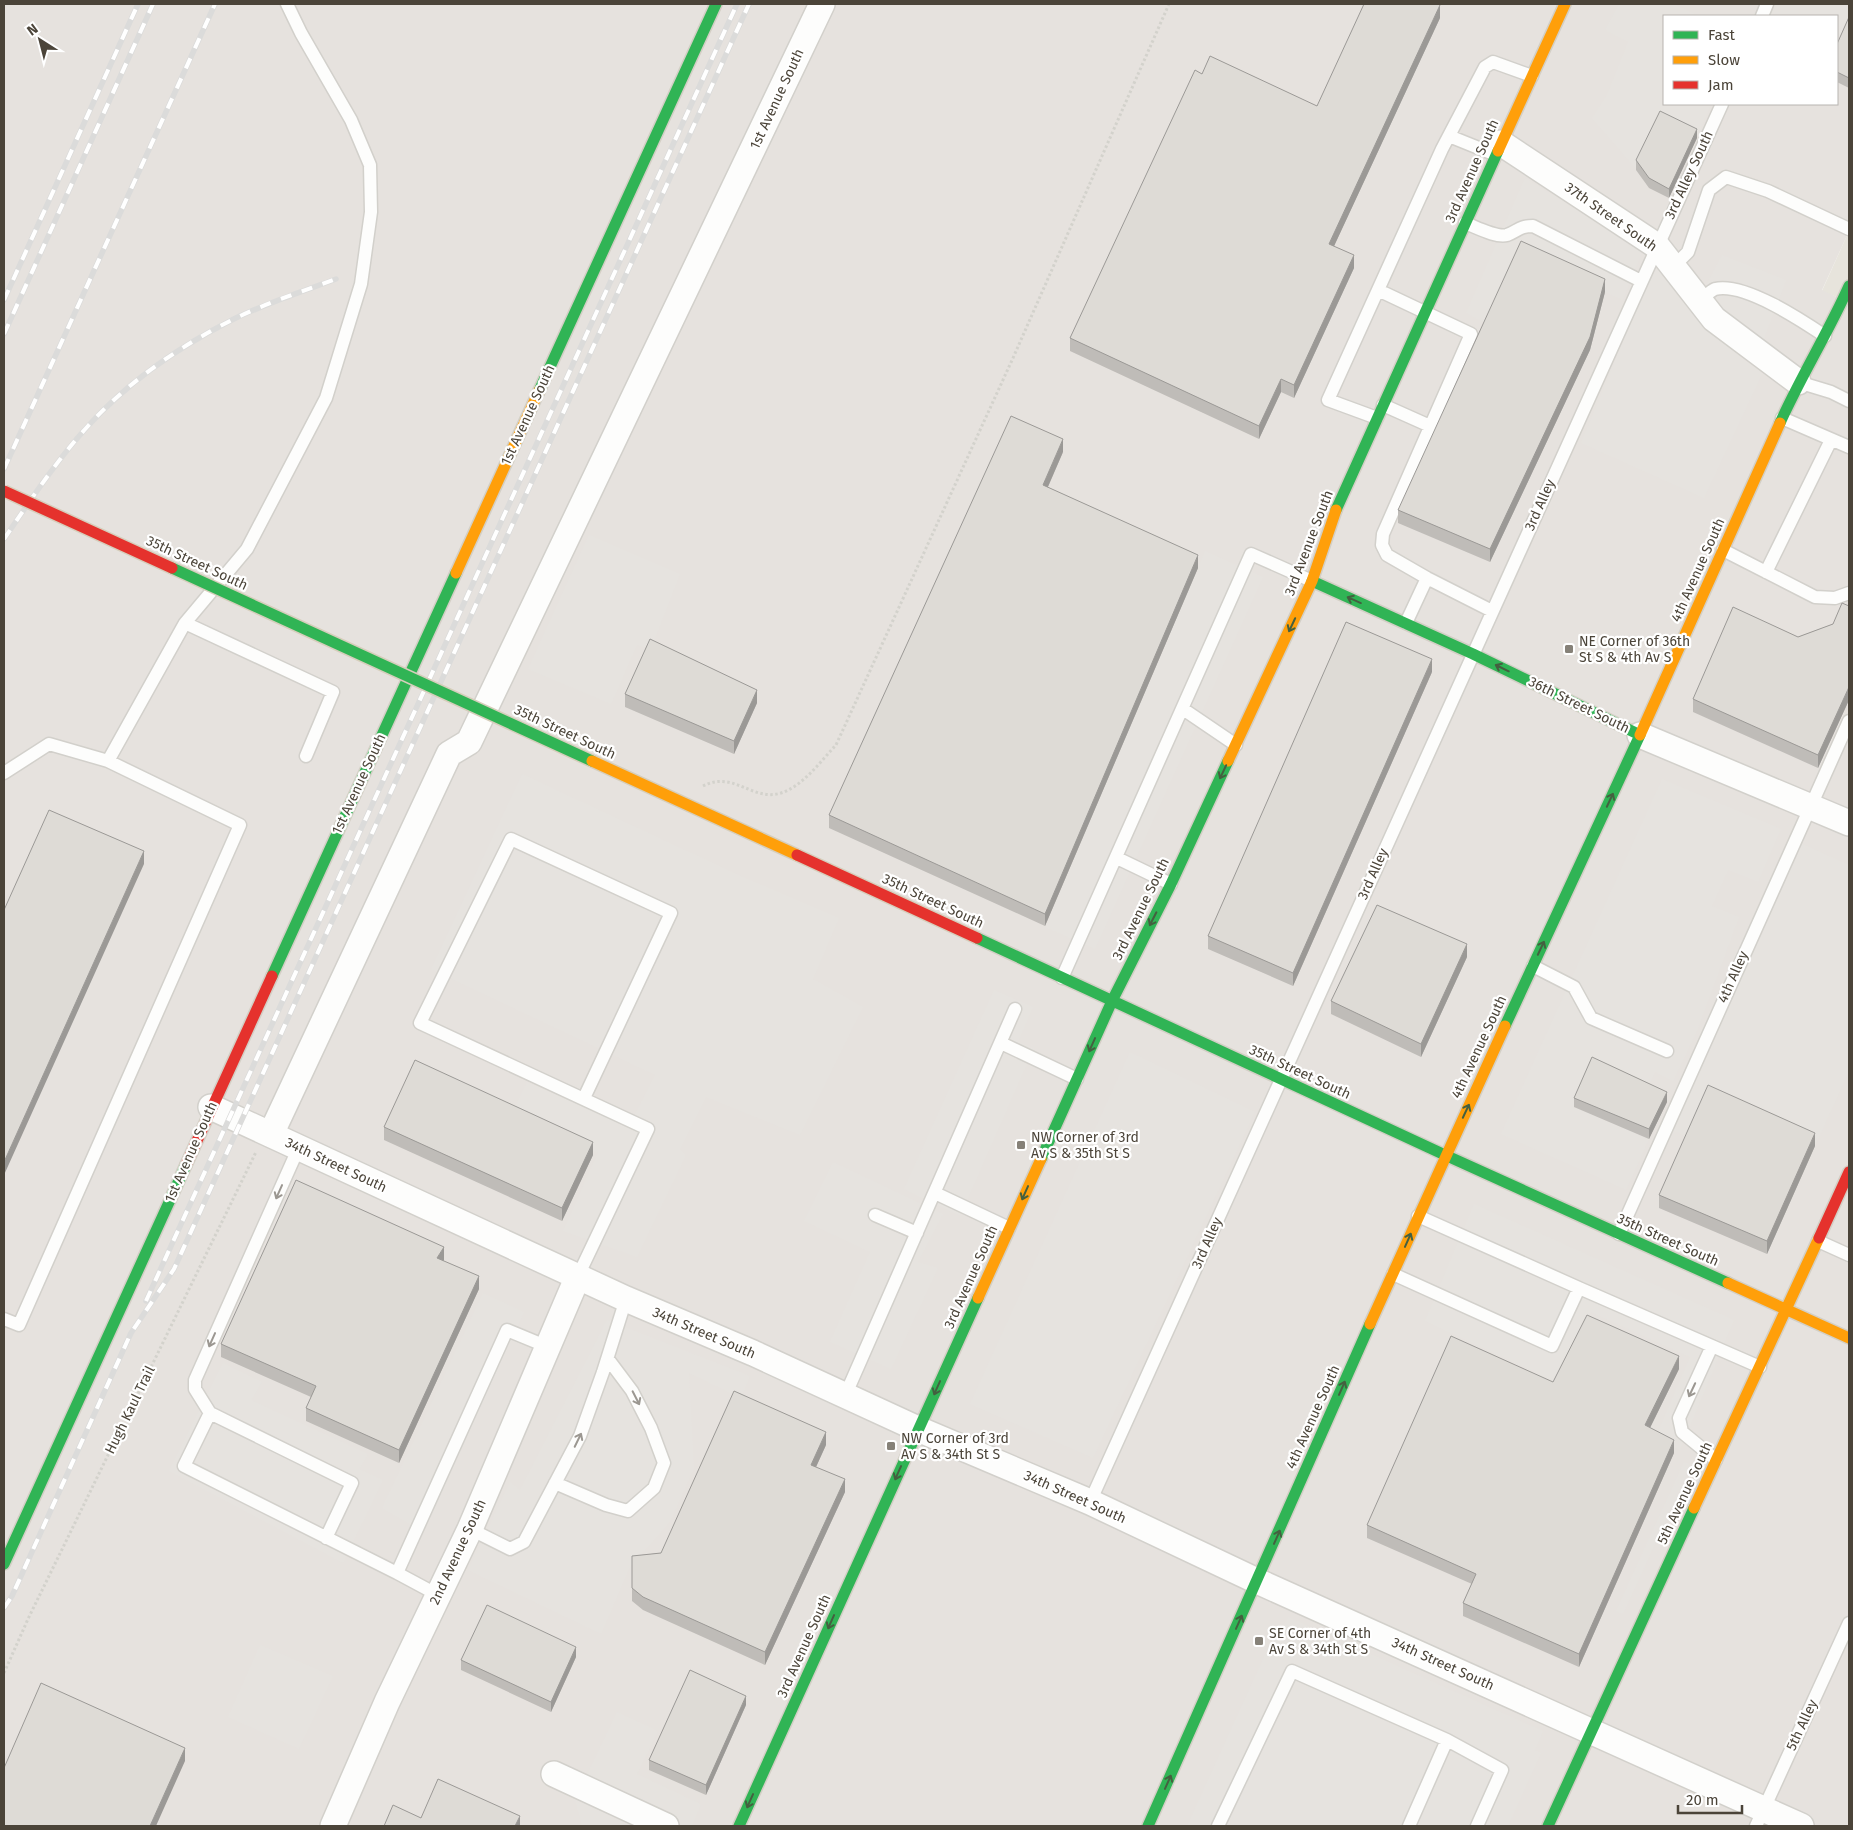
<svg xmlns="http://www.w3.org/2000/svg" width="1853" height="1830" viewBox="0 0 1853 1830" font-family="'Fira Sans',sans-serif">
	<style>
		.residential { fill: #e7e4dc }
		.industrial { fill: #e6e2de; fill-rule: evenodd }
		.parking { fill: #e6e3df }
		.lines { fill: none; stroke-linecap: round; stroke-linejoin: round }
		.lane-casing { stroke: #d2d0cb; stroke-width: 15 }
		.street-casing { stroke: #d2d0cb; stroke-width: 28 }
		.fast-casing { stroke: #d3cfc5; stroke-width: 14 }
		.slow-casing { stroke: #d3cfc5; stroke-width: 14 }
		.jam-casing { stroke: #d3cfc5; stroke-width: 14 }
		.path { stroke: #d3d2cc; stroke-width: 3; stroke-dasharray: 2.5 2.5; stroke-linecap: butt }
		.lane { stroke: #fdfdfc; stroke-width: 12 }
		.street { stroke: #fdfdfc; stroke-width: 25 }
		.fast { stroke: #30b455; stroke-width: 11 }
		.slow { stroke: #ff9f0a; stroke-width: 11 }
		.jam { stroke: #e5322d; stroke-width: 11 }
		.rail-casing { stroke: #dbdbda; stroke-width: 5.5 }
		.rail { stroke: #fff; stroke-width: 4; stroke-dasharray: 11; stroke-linecap: butt }
		.fast-bridge-casing { stroke: #d6cebb; stroke-width: 14; stroke-linecap: butt }
		.slow-bridge-casing { stroke: #d6cebb; stroke-width: 14; stroke-linecap: butt }
		.jam-bridge-casing { stroke: #d6cebb; stroke-width: 14; stroke-linecap: butt }
		.fast-bridge { stroke: #30b455; stroke-width: 11 }
		.slow-bridge { stroke: #ff9f0a; stroke-width: 11 }
		.jam-bridge { stroke: #e5322d; stroke-width: 11 }
		.wall { fill: #bfbcb8 }
		.shaded-wall { fill: #9b9996 }
		.building { fill: #dedbd6; stroke: #9b9996 }
		.oneway { stroke: #446040 }
		.oneway2 { stroke: #9b9791 }
		.poi-dot { fill: #868178; stroke: #fff; stroke-width: 2 }
		.labels { text-anchor: middle; dominant-baseline: central; stroke-width: 4.5; stroke-linejoin: round; paint-order: stroke }
		.street-label { font-size: 14px; fill: #4b4439; stroke: #fff }
		.poi-label { font-size: 14px; fill: #4b4439; stroke: #fff; text-anchor: start }
	</style>
	<rect width="100%" height="100%" fill="#f4f2ee"/>
	<path class="residential" d="M1849 231V302L1822 291Z"/>
	<path class="industrial" d="M4 4H1849V231L1822 290 1849 303V1826H4ZM1664 16H1837V104H1664Z"/>
	<path class="parking" d="M1619 4H1674L1699 16H1664V104H1711L1697 138 1637 170 1592 118 1607 95 1628 42 1605 30Z
		M1775 4H1849V27L1837 54V16H1769Z
		M1525 178 1643 250 1623 300 1521 255 1487 324 1466 313Z
		M1722 255 1786 280 1761 347 1703 291Z
		M1657 260 1694 310 1734 351 1763 372 1704 498 1581 443Z
		M589 535 680 574 651 649 637 645 611 704 528 669Z
		M1205 551 1263 577 1095 949 1045 927Z
		M522 774 743 877 839 918 813 979 863 1007 800 1135 706 1097 680 1149 686 1155 637 1257 563 1231 598 1153 512 1113 527 1082 629 1126 655 1075 431 969Z
		M1662 779 1781 829 1758 882 1728 870 1712 906 1739 917 1697 1031 1673 1081 1655 1072 1646 1092 1574 1107 1649 1139 1626 1190 1501 1134Z
		M1798 842 1849 865V1071L1815 1146 1708 1098 1689 1138 1672 1130Z
		M994 990 1033 1007 1018 1042 1034 1048 960 1216 904 1189Z
		M1130 1052 1255 1112 1093 1458 970 1404Z
		M833 1162 943 1214 918 1262 938 1268 891 1369 830 1342 870 1252 804 1221Z
		M1474 1204 1734 1320 1680 1450 1655 1439 1690 1357 1591 1312 1556 1382 1425 1321Z
		M483 1293 524 1312 424 1532 382 1508Z
		M607 1320 750 1376 741 1398 689 1373 694 1468 670 1522 630 1567 601 1634 468 1570 510 1482 520 1490Z
		M223 1363 262 1382 251 1400 368 1454 359 1469 383 1480 343 1563 169 1471Z
		M1684 1462 1691 1465 1623 1614 1616 1611Z
		M1288 1617 1543 1731 1535 1750 1541 1753 1508 1826H1187L1275 1633 1280 1635Z
		M260 1645 333 1676 299 1749 228 1717Z
		M617 1712 658 1731 637 1774 701 1804 692 1826H582L575 1800Z"/>
	<g class="lines">
		<defs>
			<path id="lane" d="M1762 16 1767 4
				M1449 136 1496 155
				M1465 223C1476 227 1496 238 1507 235 1518 231 1519 226 1533 226L1641 281
				M1673 267 1688 252 1709 190 1726 177 1768 191 1849 229
				M1378 290 1471 334 1383 534 1382 545 1387 555 1427 578
				M1700 301C1704 298 1710 291 1715 289 1744 282 1801 320 1825 336
				M1798 382 1831 392 1849 401
				M1383 405 1430 426
				M1377 418 1328 400 1442 149 1485 67 1493 62 1532 76
				M1782 418 1849 447
				M1723 550 1815 597 1835 598 1849 593
				M1766 572 1831 440
				M185 623 333 692 306 756
				M1406 623 1427 578 1492 611
				M1183 709 1236 745
				M108 761 185 623 247 549 326 398 361 284 371 212 370 165 351 120 301 33 287 4
				M4 773 49 744 108 761 240 825 19 1325 4 1319
				M1117 858 1171 884
				M1533 966 1574 987 1591 1018 1667 1051
				M1062 978 1251 554 1312 581
				M1001 1043 1077 1079
				M935 1193 1009 1228
				M875 1215 917 1233
				M1418 1216 1579 1288
				M1619 1234 1849 721
				M1818 1241 1849 1255
				M1393 1274 1552 1346 1579 1288 1760 1367
				M578 1276 648 1129 420 1023 511 839 671 913 584 1098
				M1712 1346 1679 1418 1682 1432 1716 1460
				M845 1396 1015 1009
				M210 1413 195 1389V1380L299 1147
				M555 1483 606 1505 628 1511 654 1488 664 1463 651 1428 632 1391 608 1359
				M1090 1502 1722 104
				M470 1529 510 1549 524 1542 580 1436 603 1372 626 1299
				M326 1538 352 1483 210 1413 184 1466 397 1573
				M438 1595 397 1573 507 1330 548 1347
				M1218 1826 1292 1671 1447 1740 1502 1770 1477 1826
				M1409 1826 1447 1740
				M1756 1826 1849 1623"/>
			<path id="street" d="M1501 143 1657 246 1714 319 1798 382
				M1640 735 1849 823
				M211 1107 626 1299 753 1353 918 1429 1090 1502 1257 1581 1801 1826
				M271 1134 449 754 469 742 822 4
				M554 1774 666 1826
				M333 1826 387 1702 470 1529 578 1276"/>
			<path id="fast" d="M539 391 716 4
				M1780 423C1801 376 1828 333 1849 286
				M1336 510 1498 151
				M1312 581 1473 654 1640 735 1505 1026
				M977 938 1445 1155
				M272 976 456 573
				M1445 1155 1728 1283
				M1041 1159 1112 1001 1171 884 1228 761
				M4 1564 186 1165
				M739 1826 978 1298
				M1148 1826 1370 1324
				M1548 1826 1694 1508"/>
			<path id="slow" d="M1498 151 1565 4
				M456 573 539 391
				M1640 735 1780 423
				M1228 761 1312 581 1336 510
				M1728 1283 1849 1338
				M978 1298 1041 1159
				M1370 1324 1505 1026
				M1694 1508 1819 1238"/>
			<path id="jam" d="M186 1165 272 976
				M1819 1238 1849 1172"/>
		</defs>
		<use href="#lane" class="lane-casing"/>
		<use href="#street" class="street-casing"/>
		<use href="#fast" class="fast-casing"/>
		<use href="#slow" class="slow-casing"/>
		<use href="#jam" class="jam-casing"/>
		<path class="path" d="M703 786C733 770 753 802 781 793 803 786 820 762 836 745L1013 358 1169 4
			M4 1673 28 1619 256 1152"/>
		<use href="#lane" class="lane"/>
		<use href="#street" class="street"/>
		<use href="#fast" class="fast"/>
		<use href="#slow" class="slow"/>
		<use href="#jam" class="jam"/>
		<defs>
			<path id="rail" d="M4 300 138 4
				M4 334 153 4
				M4 469 215 4
				M4 539C30 501 56 461 88 426 128 382 177 348 230 321 263 304 301 292 336 279
				M146 1301 737 4
				M4 1608 12 1596 131 1333 174 1269 749 4"/>
		</defs>
		<use href="#rail" class="rail-casing"/>
		<use href="#rail" class="rail"/>
		<defs>
			<path id="fast-bridge" d="M172 568 592 761"/>
			<path id="slow-bridge" d="M592 761 797 855"/>
			<path id="jam-bridge" d="M4 491 172 568
				M797 855 977 938"/>
		</defs>
		<use href="#fast-bridge" class="fast-bridge-casing"/>
		<use href="#slow-bridge" class="slow-bridge-casing"/>
		<use href="#jam-bridge" class="jam-bridge-casing"/>
		<use href="#fast-bridge" class="fast-bridge"/>
		<use href="#slow-bridge" class="slow-bridge"/>
		<use href="#jam-bridge" class="jam-bridge"/>
	</g>
	<path class="wall" d="M1849 17V88L1837 82V44Z
		M1440 18 1334 246 1354 268 1294 398 1281 392 1259 439 1070 351V338L1202 74 1317 106Z
		M1697 138 1669 198 1649 188 1636 170V160Z
		M1605 292 1590 350 1490 562 1398 523V510Z
		M1063 452 1048 487 1198 568 1045 926 829 828V815Z
		M1849 606V700L1818 768 1693 712V699L1798 637 1833 624Z
		M1432 672 1293 986 1208 949V936Z
		M625 694 757 703 734 754 625 707Z
		M1467 957 1421 1057 1331 1014V1001Z
		M1574 1098 1667 1102 1649 1139 1574 1107Z
		M384 1127 593 1155 562 1221 384 1140Z
		M1815 1146 1767 1254 1659 1208V1195Z
		M444 1260V1261L479 1289 399 1463 306 1421V1408L311 1397 221 1357V1344Z
		M1679 1369 1650 1428 1674 1453 1579 1667 1463 1616V1603L1472 1584 1367 1538V1525L1553 1382Z
		M826 1445 816 1467 845 1492 765 1665 643 1610 632 1601V1556L661 1553Z
		M576 1657 551 1712 461 1670V1660Z
		M746 1705 706 1795 649 1770V1760Z"/>
	<path class="shaded-wall" d="M1440 5V18L1329 257V244Z
		M1697 129V138L1669 198V189Z
		M1354 255V268L1294 398V385Z
		M1605 279V292L1590 350 1490 562V549Z
		M1281 379V392L1259 439V426Z
		M1063 439V452L1043 498V485Z
		M1198 555V568L1045 926V914Z
		M1432 659V672L1293 986V973Z
		M1849 687V700L1818 768V755Z
		M757 690V703L734 754V741Z
		M144 851V864L4 1175V1162Z
		M1467 944V957L1421 1057V1044Z
		M1667 1092V1102L1649 1139V1129Z
		M1815 1133V1146L1767 1254V1241Z
		M593 1142V1155L562 1221V1208Z
		M444 1247V1260L437 1271V1258Z
		M479 1276V1289L399 1463V1450Z
		M1679 1356V1369L1645 1438V1425Z
		M826 1432V1445L811 1478V1465Z
		M1674 1440V1453L1579 1667V1654Z
		M845 1479V1492L765 1665V1652Z
		M576 1647V1657L551 1712V1702Z
		M746 1696V1705L706 1795V1785Z
		M185 1748V1761L156 1826H150Z
		M520 1816V1826H515Z"/>
	<path class="building" d="M1364 4H1438L1440 5 1329 244 1354 255 1294 385 1281 379 1259 426 1070 338 1195 70 1202 74 1210 56 1317 106Z
		M1849 17V78L1837 72V44Z
		M1660 111 1697 129 1669 189 1649 178 1636 160Z
		M1521 241 1605 279 1590 337 1490 549 1398 510Z
		M1011 416 1063 439 1043 485 1198 555 1045 914 829 815Z
		M1842 603 1849 606V687L1818 755 1693 699 1733 607 1798 637 1833 624Z
		M1346 622 1432 659 1293 973 1208 936Z
		M650 639 757 690 734 741 625 694Z
		M49 810 144 851 4 1162V910Z
		M1377 905 1467 944 1421 1044 1331 1001Z
		M1592 1057 1667 1092 1649 1129 1574 1098Z
		M415 1060 593 1142 562 1208 384 1127Z
		M1708 1085 1815 1133 1767 1241 1659 1195Z
		M296 1180 444 1247 437 1258 479 1276 399 1450 306 1408 316 1386 221 1344Z
		M1587 1315 1679 1356 1645 1425 1674 1440 1579 1654 1463 1603 1476 1574 1367 1525 1451 1336 1553 1382Z
		M734 1391 826 1432 811 1465 845 1479 765 1652 643 1597 632 1588V1556L661 1553Z
		M487 1605 576 1647 551 1702 461 1660Z
		M690 1670 746 1696 706 1785 649 1760Z
		M41 1683 185 1748 150 1826H4V1768Z
		M438 1779 520 1816 515 1826H384L393 1805 421 1818Z"/>
	<defs><path id="oneway-shaft" d="M-6 0H5M1.5-3L5.5 0L1.5 3" fill="none" stroke-width="1.6" stroke-linecap="round" stroke-linejoin="round" transform="scale(1.25)"/></defs>
	<g class="oneway">
		<use href="#oneway-shaft" transform="translate(1354 600) rotate(-156)"/>
		<use href="#oneway-shaft" transform="translate(1292 625) rotate(115)"/>
		<use href="#oneway-shaft" transform="translate(1502 668) rotate(-154)"/>
		<use href="#oneway-shaft" transform="translate(1223 772) rotate(115)"/>
		<use href="#oneway-shaft" transform="translate(1610 800) rotate(-65)"/>
		<use href="#oneway-shaft" transform="translate(1153 919) rotate(117)"/>
		<use href="#oneway-shaft" transform="translate(1541 948) rotate(-65)"/>
		<use href="#oneway-shaft" transform="translate(1092 1045) rotate(114)"/>
		<use href="#oneway-shaft" transform="translate(1466 1111) rotate(-65)"/>
		<use href="#oneway-shaft" transform="translate(1025 1193) rotate(114)"/>
		<use href="#oneway-shaft" transform="translate(1408 1240) rotate(-66)"/>
		<use href="#oneway-shaft" transform="translate(937 1388) rotate(114)"/>
		<use href="#oneway-shaft" transform="translate(1342 1388) rotate(-66)"/>
		<use href="#oneway-shaft" transform="translate(898 1473) rotate(114)"/>
		<use href="#oneway-shaft" transform="translate(1277 1537) rotate(-66)"/>
		<use href="#oneway-shaft" transform="translate(831 1622) rotate(114)"/>
		<use href="#oneway-shaft" transform="translate(1239 1622) rotate(-66)"/>
		<use href="#oneway-shaft" transform="translate(1168 1782) rotate(-66)"/>
		<use href="#oneway-shaft" transform="translate(750 1801) rotate(114)"/>
	</g>
	<g class="oneway2">
		<use href="#oneway-shaft" transform="translate(279 1192) rotate(114)"/>
		<use href="#oneway-shaft" transform="translate(212 1340) rotate(114)"/>
		<use href="#oneway-shaft" transform="translate(1692 1390) rotate(115)"/>
		<use href="#oneway-shaft" transform="translate(636 1398) rotate(63)"/>
		<use href="#oneway-shaft" transform="translate(578 1440) rotate(-64)"/>
	</g>
	<g class="poi-dot">
		<rect x="1564" y="644" width="10" height="10" rx="2.5"/>
		<rect x="1016" y="1140" width="10" height="10" rx="2.5"/>
		<rect x="886" y="1441" width="10" height="10" rx="2.5"/>
		<rect x="1254" y="1636" width="10" height="10" rx="2.5"/>
	</g>
	<g class="labels">
		<g class="street-label">
			<text transform="translate(777 99) rotate(-65)">1st Avenue South</text>
			<text transform="translate(1472 171) rotate(-66)">3rd Avenue South</text>
			<text transform="translate(1689 175) rotate(-65)">3rd Alley South</text>
			<text transform="translate(1611 217) rotate(35)">37th Street South</text>
			<text transform="translate(528 415) rotate(-65)">1st Avenue South</text>
			<text transform="translate(1540 505) rotate(-66)">3rd Alley</text>
			<text transform="translate(1309 543) rotate(-69)">3rd Avenue South</text>
			<text transform="translate(197 563) rotate(25)">35th Street South</text>
			<text transform="translate(1698 570) rotate(-66)">4th Avenue South</text>
			<text transform="translate(1579 705) rotate(26)">36th Street South</text>
			<text transform="translate(565 732) rotate(25)">35th Street South</text>
			<text transform="translate(359 784) rotate(-65)">1st Avenue South</text>
			<text transform="translate(1373 874) rotate(-66)">3rd Alley</text>
			<text transform="translate(933 901) rotate(25)">35th Street South</text>
			<text transform="translate(1141 909) rotate(-64)">3rd Avenue South</text>
			<text transform="translate(1733 977) rotate(-66)">4th Alley</text>
			<text transform="translate(1479 1047) rotate(-65)">4th Avenue South</text>
			<text transform="translate(1300 1072) rotate(25)">35th Street South</text>
			<text transform="translate(191 1152) rotate(-66)">1st Avenue South</text>
			<text transform="translate(336 1165) rotate(25)">34th Street South</text>
			<text transform="translate(1668 1240) rotate(24)">35th Street South</text>
			<text transform="translate(1207 1243) rotate(-66)">3rd Alley</text>
			<text transform="translate(971 1277) rotate(-66)">3rd Avenue South</text>
			<text transform="translate(704 1333) rotate(23)">34th Street South</text>
			<text transform="translate(130 1410) rotate(-64)">Hugh Kaul Trail</text>
			<text transform="translate(1313 1417) rotate(-66)">4th Avenue South</text>
			<text transform="translate(1685 1493) rotate(-65)">5th Avenue South</text>
			<text transform="translate(1075 1497) rotate(24)">34th Street South</text>
			<text transform="translate(458 1552) rotate(-65)">2nd Avenue South</text>
			<text transform="translate(804 1646) rotate(-66)">3rd Avenue South</text>
			<text transform="translate(1443 1664) rotate(24)">34th Street South</text>
			<text transform="translate(1802 1725) rotate(-65)">5th Alley</text>
		</g>
		<g class="poi-label">
			<text x="1579" y="641">NE Corner of 36th<tspan x="1579" dy="16">St S &amp; 4th Av S</tspan></text>
			<text x="1031" y="1137">NW Corner of 3rd<tspan x="1031" dy="16">Av S &amp; 35th St S</tspan></text>
			<text x="901" y="1438">NW Corner of 3rd<tspan x="901" dy="16">Av S &amp; 34th St S</tspan></text>
			<text x="1269" y="1633">SE Corner of 4th<tspan x="1269" dy="16">Av S &amp; 34th St S</tspan></text>
		</g>
	</g>
	<rect width="1853" height="1830" fill="none" stroke="#4b4439" stroke-width="10"/>
	<rect x="1663" y="15" width="175" height="90" fill="#ffffff" stroke="#b7b4b0"/>
	<rect x="1673" y="31" width="25" height="8" fill="#30b455" stroke="#b7b4b0"/>
	<text x="1708" y="40" font-size="15" fill="#4b4439">Fast</text>
	<rect x="1673" y="56" width="25" height="8" fill="#ff9f0a" stroke="#b7b4b0"/>
	<text x="1708" y="65" font-size="15" fill="#4b4439">Slow</text>
	<rect x="1673" y="81" width="25" height="8" fill="#e5322d" stroke="#b7b4b0"/>
	<text x="1708" y="90" font-size="15" fill="#4b4439">Jam</text>
	<g transform="translate(40 40) rotate(324)" stroke="#ffffff" stroke-width="4" paint-order="stroke">
	<path d="M0-4L9 19L0 12L-9 19Z" fill="#4b4439"/>
	<text y="-8" font-size="14" font-weight="bold" text-anchor="middle" fill="#4b4439">N</text>
	</g>
	<path d="M1678 1805v8h64v-8" fill="none" stroke="#4b4439" stroke-width="2.5"/>
	<text x="1686" y="1805" font-size="15" fill="#4b4439" stroke="#ffffff" stroke-width="4" paint-order="stroke">20 m</text>
</svg>
